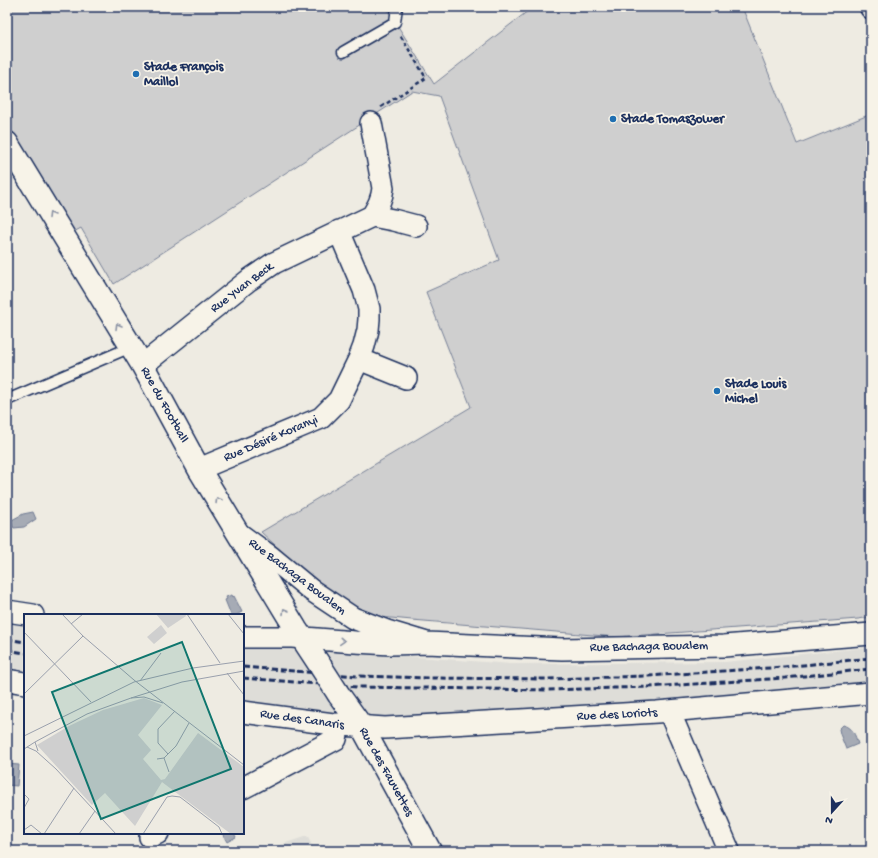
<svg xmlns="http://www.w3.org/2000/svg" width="878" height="858" viewBox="0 0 878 858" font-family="'Gochi Hand',sans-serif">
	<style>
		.built { fill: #deddd8 }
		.green { fill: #cfcfcf; stroke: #757f96 }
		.water { fill: #a6abb5; stroke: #6e7992 }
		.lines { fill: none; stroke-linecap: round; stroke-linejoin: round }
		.service-casing { stroke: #1b2f5e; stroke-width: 13 }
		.minor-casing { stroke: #1b2f5e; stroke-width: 24 }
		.tertiary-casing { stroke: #1b2f5e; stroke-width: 25 }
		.path { stroke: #1b2f5e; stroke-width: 2.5; stroke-dasharray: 4 3; stroke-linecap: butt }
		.service { stroke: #f7f3e8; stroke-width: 10 }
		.minor { stroke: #f7f3e8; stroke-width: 21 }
		.tertiary { stroke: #f7f3e8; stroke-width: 22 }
		.rail { stroke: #1b2f5e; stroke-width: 3; stroke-dasharray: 6 3; stroke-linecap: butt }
		.tertiary-bridge-casing { stroke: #1b2f5e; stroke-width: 25; stroke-linecap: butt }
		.tertiary-bridge { stroke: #f7f3e8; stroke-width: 22 }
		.oneway { stroke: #8991a3 }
		.poi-dot { fill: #1f6fb2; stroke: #f7f3e8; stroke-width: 1.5 }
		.labels { text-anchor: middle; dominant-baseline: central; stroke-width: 3.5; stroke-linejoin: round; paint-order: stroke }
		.poi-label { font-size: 13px; font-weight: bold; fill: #1b2f5e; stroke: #f7f3e8; text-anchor: start }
		.street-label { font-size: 13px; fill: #1b2f5e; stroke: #f7f3e8 }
		.inset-road { fill: none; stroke: #9aa0ad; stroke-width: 1 }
		.view { fill: #0f766e; fill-opacity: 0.15; stroke: #0f766e; stroke-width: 2 }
		.inset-edge { fill: none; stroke: #1b2f5e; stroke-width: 2 }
	</style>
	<rect width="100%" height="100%" fill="#eeebe2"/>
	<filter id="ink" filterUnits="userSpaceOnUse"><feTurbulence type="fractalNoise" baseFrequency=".025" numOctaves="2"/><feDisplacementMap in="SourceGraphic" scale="8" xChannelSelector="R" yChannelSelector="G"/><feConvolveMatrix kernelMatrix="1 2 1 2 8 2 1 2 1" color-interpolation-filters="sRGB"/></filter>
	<g filter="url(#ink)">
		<path class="built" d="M7 619 25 622V672L7 669Z
			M243 644 512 664 725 662 871 647V686L795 694 380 718 335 714 243 701Z
			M307 836 315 851H262Z"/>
		<path class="green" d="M7 7H386L434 84 533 7H742L797 144 871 114V617L858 619 617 637 412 620 349 614 261 532 471 407 426 292 499 260 439 96 412 91 114 284 81 228 70 234 7 127Z"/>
		<path class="water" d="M33 512 36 519 24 527 14 528 10 521 23 514Z
			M232 595 233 597 234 596 242 612 236 615H231L225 600 227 599 226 597Z
			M843 725C853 727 855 735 858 744L846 749 840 734 839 729Z
			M7 764 19 765 17 786 7 785Z
			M222 833H234L236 837 227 842Z"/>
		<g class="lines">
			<defs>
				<path id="service" d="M343 52 395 22 397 7
					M7 400 131 347"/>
				<path id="minor" d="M871 7V8
					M371 123 383 188C382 199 378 206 372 216
					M359 359 406 378
					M143 366 149 360 249 280 274 263 372 216 393 220 416 226
					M199 469 321 418 339 400 359 359 364 346 368 330 369 319V309L364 290 339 231
					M238 533 271 557 311 590 353 618 387 631 427 643 391 644 355 642 292 637H243
					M7 611 33 615
					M427 643 562 649 724 646 871 634
					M7 680 25 683
					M669 711 729 851
					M243 712 341 725 385 728 657 712 871 693
					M243 788 336 739 339 724
					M150 837 158 833"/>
				<path id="tertiary" d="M7 143 143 366 199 469 296 629 321 667
					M339 695 362 727 430 851"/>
			</defs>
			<use href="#service" class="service-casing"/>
			<use href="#minor" class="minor-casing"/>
			<use href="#tertiary" class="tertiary-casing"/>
			<path class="path" d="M381 107 426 78 400 35"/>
			<use href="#service" class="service"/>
			<use href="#minor" class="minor"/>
			<use href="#tertiary" class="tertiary"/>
			<path class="rail" d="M7 639 25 642
				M7 650 25 653
				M243 667 358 676 429 678 548 679 648 676 784 667 871 658
				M243 678 358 687 548 690 649 687 785 678 871 669"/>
			<defs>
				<path id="tertiary-bridge" d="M321 667 339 695"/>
			</defs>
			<use href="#tertiary-bridge" class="tertiary-bridge-casing"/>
			<use href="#tertiary-bridge" class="tertiary-bridge"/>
		</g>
		<defs><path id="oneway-chevron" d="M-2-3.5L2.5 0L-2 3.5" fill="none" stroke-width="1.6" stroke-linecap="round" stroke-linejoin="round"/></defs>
		<g class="oneway">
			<use href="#oneway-chevron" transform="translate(51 215) rotate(-121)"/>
			<use href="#oneway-chevron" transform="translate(118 326) rotate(-121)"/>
			<use href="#oneway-chevron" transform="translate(218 500) rotate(-122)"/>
			<use href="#oneway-chevron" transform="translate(285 611) rotate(-121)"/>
			<use href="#oneway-chevron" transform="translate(342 641) rotate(4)"/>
		</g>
	</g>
	<g class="poi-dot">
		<circle cx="136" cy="74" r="4"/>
		<circle cx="613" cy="119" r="4"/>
		<circle cx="717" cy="391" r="4"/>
	</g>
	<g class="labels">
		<g class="poi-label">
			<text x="144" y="67">Stade François<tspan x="144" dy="15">Maillol</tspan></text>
			<text x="621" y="119">Stade Tomaszower</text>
			<text x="725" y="384">Stade Louis<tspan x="725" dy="15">Michel</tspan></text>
		</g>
		<g class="street-label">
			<text transform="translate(242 288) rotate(-37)">Rue Yvan Beck</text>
			<text transform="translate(164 405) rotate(61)">Rue du Football</text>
			<text transform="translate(271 439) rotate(-23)">Rue Désiré Koranyi</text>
			<text transform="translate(297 577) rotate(37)">Rue Bachaga Boualem</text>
			<text transform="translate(649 647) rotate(-1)">Rue Bachaga Boualem</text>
			<text transform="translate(617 715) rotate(-3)">Rue des Loriots</text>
			<text transform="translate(302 720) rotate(8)">Rue des Canaris</text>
			<text transform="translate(386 772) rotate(61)">Rue des Fauvettes</text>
		</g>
	</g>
	<g transform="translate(24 614)">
		<rect width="220" height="220" fill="#eeebe2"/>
		<path d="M132 0H161L162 2 144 14ZM137 11 143 19 130 30 123 23ZM120 84 138 91 114 121 127 136 119 145 137 166 141 165 174 119 220 153V220H207L138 168 111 212 81 179 68 191 13 131 45 112 79 96Z" fill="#cfcfcf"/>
		<path class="inset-road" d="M38 0 59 22 110 66 220 151M163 0 196 49M204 0 220 20M47 10 59 0M0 18 67 88M203 59 220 81M116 67 137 39M0 80 59 22M139 89 120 83 107 84 158 68 220 57M0 122 110 68 169 54 220 47M11 128 63 100 107 84M3 133 12 137 32 155 92 220M0 135 11 128 14 137M144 140 134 129V115L151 97M140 144 145 158M133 145 140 144 152 132 165 109M0 180 5 185 0 194M0 216 7 211 18 220M20 220 50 174M55 220 71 197M119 220 143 183 148 182 156 183 195 213 198 220"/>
		<path class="view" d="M158 28 207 155 77 205 28 78Z"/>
		<rect width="220" height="220" class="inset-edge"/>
	</g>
	<rect width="878" height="858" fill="none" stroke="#f7f3e8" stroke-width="24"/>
	<rect x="12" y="12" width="854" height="834" fill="none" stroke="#1b2f5e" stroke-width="1.5" filter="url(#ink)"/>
	<g transform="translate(832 812) rotate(201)" stroke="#f7f3e8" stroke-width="3" paint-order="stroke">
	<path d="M0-3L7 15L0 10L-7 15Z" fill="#1b2f5e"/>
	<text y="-6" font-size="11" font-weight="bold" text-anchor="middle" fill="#1b2f5e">N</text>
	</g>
</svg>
